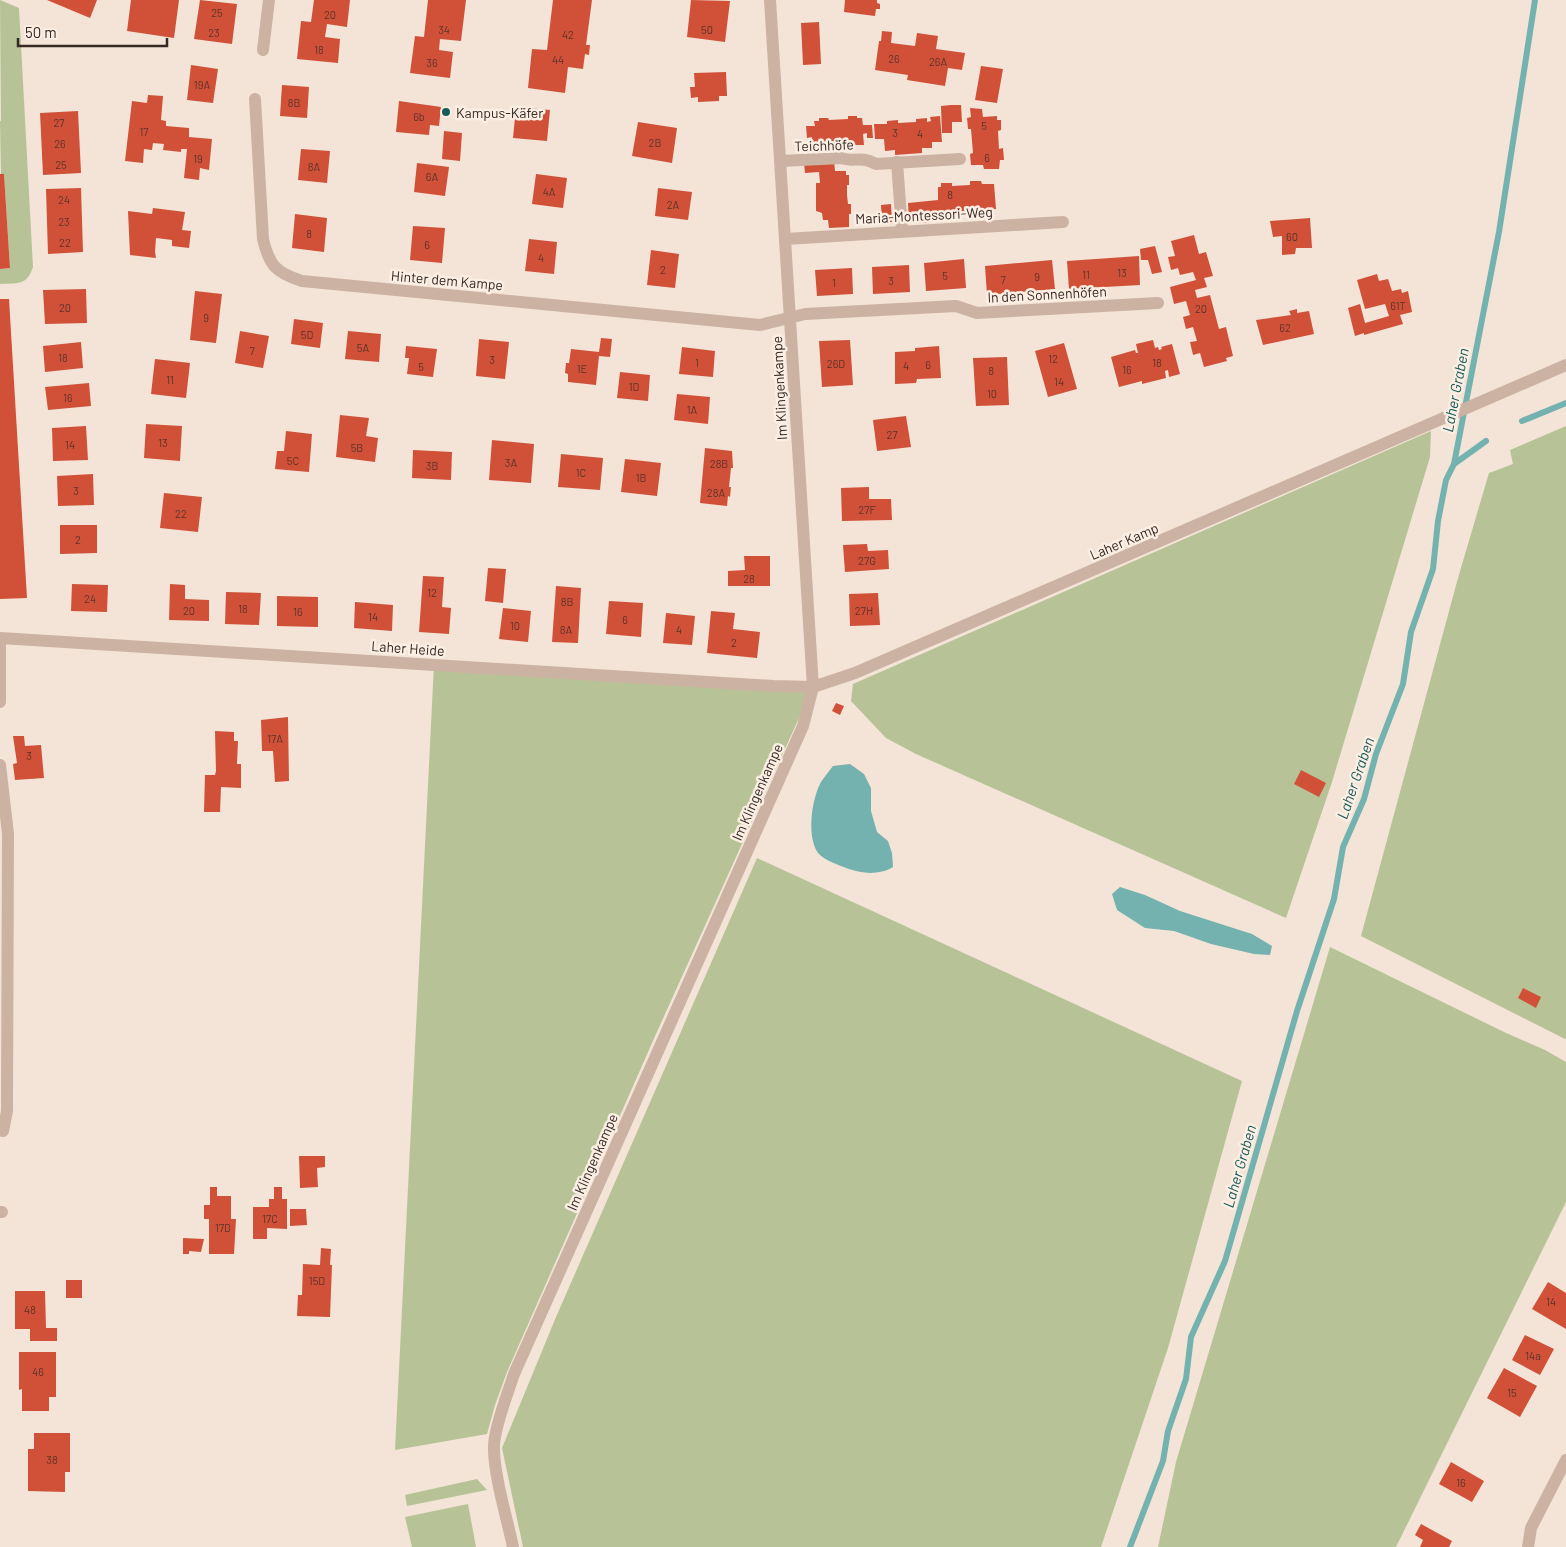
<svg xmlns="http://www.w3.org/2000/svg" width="1566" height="1547" viewBox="0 0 1566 1547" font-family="Barlow,sans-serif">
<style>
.green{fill:#b7c396}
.water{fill:#74b2b0}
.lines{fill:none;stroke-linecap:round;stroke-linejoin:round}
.stream{stroke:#74b2b0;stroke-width:6}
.building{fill:#d05138}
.street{stroke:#ccb2a2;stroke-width:12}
.poi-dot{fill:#175a5a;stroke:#fbeee3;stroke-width:2}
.labels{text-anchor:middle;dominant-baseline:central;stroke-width:5;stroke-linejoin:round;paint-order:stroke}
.number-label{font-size:11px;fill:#5c332a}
.poi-label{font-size:14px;fill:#362925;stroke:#fbeee3;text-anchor:start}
.street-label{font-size:14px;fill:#362925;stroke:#fbeee3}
.water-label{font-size:15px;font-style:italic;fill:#175a5a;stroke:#fbeee3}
</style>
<rect width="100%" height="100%" fill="#f3e4d7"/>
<path class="green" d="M0,0L19,8L33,267C27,286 17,283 0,284V269L10,268L4,174H1L0,121H1Z
M1566,426V1038L1565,1039L1361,936L1458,578L1489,473L1513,464L1510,450Z
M1431,431L1430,457L1332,782L1286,918L916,754L886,738L851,701L853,684Z
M434,664L813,687L656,1034L507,1372L495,1405L487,1434L395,1450Z
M757,858L1242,1081L1168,1348L1101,1547H523L502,1448L556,1317Z
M1330,947L1504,1032L1545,1050L1566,1062V1202L1396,1547H1158L1176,1462Z
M477,1479L487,1490L407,1506L405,1495Z
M468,1504L476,1547H412L405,1517Z"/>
<path class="water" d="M850,764L864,774L871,788V811L877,832L888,841L892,853L893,867C880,875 863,874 849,869C839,865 825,861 818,853C806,836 812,798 821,782C825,776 829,771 833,766Z
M1120,887L1145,895L1180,911L1252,934L1272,946L1270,955L1254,954L1211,944L1174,931L1145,928L1117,910L1112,894Z"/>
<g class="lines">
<path class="stream" d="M1522,421L1566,403
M1454,464L1486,441
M1130,1547L1163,1461L1168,1431L1186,1379L1191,1337L1225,1261L1297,1011L1334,899L1343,847L1364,799L1376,754L1403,684L1411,632L1433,569L1438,521L1446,480L1454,464L1499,232L1535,0"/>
</g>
<path class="building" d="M47,0H97L90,18Z
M131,0H179L174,38L127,31Z
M200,0L237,4L232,44L194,39Z
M314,0H350L347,27L327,24L325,37L340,39L338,63L297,59L301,21L311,22Z
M428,0H466L461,41L440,39L439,50L453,52L450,78L410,73L415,36L424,37Z
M553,0H592L586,45H590L589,55L585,54L583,69L568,67L565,93L528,88L532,49L547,50Z
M691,0L730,1L725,42L687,37Z
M845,0H877V3L880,4V9H876L875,16L844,12Z
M819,22L821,64L803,65L801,23Z
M882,31L892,32L891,43L915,46L917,33L938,36L936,49L965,53L962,70L948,68L945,86L907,80L908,75L875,70L879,41H881Z
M191,65L218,69L213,103L187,100Z
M981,66L1003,69L997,103L975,100Z
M726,72L727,96H719V101L698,102V97L691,98L690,87H695L694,73Z
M282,85L309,87L307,118L280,116Z
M148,95L163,96L161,120L166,121V126L189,128V137L212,139L209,170L200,168L199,180L184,178L187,149H181V152L163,150L164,144L153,143L152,150L144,149L143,163L125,161L132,101L147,103Z
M399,101L441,107L439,126L430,125L429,135L396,132Z
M951,105H961L962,122H952V133H942L941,106Z
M516,107L550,110L547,141L513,138Z
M970,108L982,109L983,117L997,116V120H1001V130L998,131L999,149L1003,148L1004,160H1000L999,169H984L983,165H971L970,154L973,153L971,129H968L967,118L971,117Z
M78,111L81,173L43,175L40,113Z
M848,116H857V118H862L863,125H872L873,138H867V133L863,134L864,145H849L847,148L844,145L840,146V150L827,151L826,147L812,148V137L807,138L806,126H815L814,121H819V118H828L829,120L848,119Z
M940,116L942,142H932V148H922V153L895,155V150L885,151L884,139H875L874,124H887V121L898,120V123L916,122V119L927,118V122L931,121L930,117Z
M638,122L677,128L672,163L632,156Z
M444,131L462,133L460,161L442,159Z
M301,149L330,151L327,183L298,180Z
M834,161L835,171H846V175H849V185H847V195L848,204H851V214H849V227L829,228L828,220H823L822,213L816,211V183H820L819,172L805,173L804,163Z
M417,163L449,167L445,196L414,192Z
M0,174H4L10,268L0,269Z
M536,174L567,178L563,208L532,204Z
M970,181H981L982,184H994L996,209L929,213V223H919V219L909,220L908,203L938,200V187H941V183H952V186L970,185Z
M81,188L83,252L48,254L46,189Z
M658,188L692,192L688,220L655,216Z
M891,204L892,222L882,223L881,205Z
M153,208L185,212L182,230L191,231L189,248L172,246V240L156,238L155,252L156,258L130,255L128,211L152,214Z
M295,214L327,218L324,252L292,248Z
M1310,218L1312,248H1296L1295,254L1282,255V236L1273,237L1270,221Z
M413,226L445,228L442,263L410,260Z
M1194,235L1199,254L1206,252L1213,276L1204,278L1207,287L1195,290L1197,298L1210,295L1219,329L1226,327L1233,356L1226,358L1227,361L1204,367L1200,353L1193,355L1190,342L1197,341L1193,327L1186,329L1183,317L1190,315L1186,301L1174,304L1170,287L1196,280L1193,272L1180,275L1178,268L1171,270L1168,257L1175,256L1171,241Z
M529,239L557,242L554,274L525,271Z
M1155,246L1162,272L1152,274L1148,260H1141L1140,249Z
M651,250L679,254L675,288L647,285Z
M1139,256L1140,285L1069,289L1067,261Z
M964,259L966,288L926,291L924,263Z
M1052,260L1055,289L987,295L985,266Z
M909,265L910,292L873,294L872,267Z
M852,268L853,294L817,296L815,270Z
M1377,274L1379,281L1388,279L1392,291L1401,289L1402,293L1408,291L1412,312L1400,315L1403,324L1364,335V333L1355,336L1348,308L1360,304L1365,323L1389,316L1385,304L1365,309L1357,280Z
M86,289L87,323L45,324L43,290Z
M195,291L222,294L216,343L190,340Z
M0,299H9L27,598L0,599Z
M1297,309V313L1309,311L1314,334L1263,345L1256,320L1291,315L1289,311Z
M294,319L323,323L320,348L291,344Z
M240,331L269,336L263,368L235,363Z
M348,331L381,334L379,362L345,359Z
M601,338L612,339L610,357L599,356L596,385L568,382V374L565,373L566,363H569L571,349L599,352Z
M479,339L509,342L505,379L476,376Z
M850,340L853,385L822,387L819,341Z
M1153,340L1155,348L1158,347L1159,350L1162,349L1161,347L1172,344L1180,374L1169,377L1168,370L1165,371L1166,378L1142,384V381L1119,387L1111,357L1135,350L1136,353H1138L1136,344Z
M81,342L83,368L45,372L43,346Z
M1064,343L1077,389L1048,397L1035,351Z
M406,346L437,349L433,377L407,374L409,358H405Z
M939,346L941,378L917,379L916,383L895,384V352L915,351V348Z
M682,347L715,351L713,377L679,374Z
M1007,357L1009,405L976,406L973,358Z
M155,359L190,363L186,398L151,394Z
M620,372L650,375L648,401L617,398Z
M89,383L91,406L48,410L45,387Z
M677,394L710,397L708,424L674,420Z
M340,415L369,418L366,436L378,438L375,462L336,457Z
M906,416L911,447L877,451L873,420Z
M146,424L182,426L180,461L144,458Z
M86,426L88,460L53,461L52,428Z
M286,431L312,434L309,472L275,469L277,451H284Z
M492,440L534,444L531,483L489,480Z
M705,448L732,451L733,468H731L729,487H731L730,497L728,496L727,506L700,503Z
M413,450L452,452L451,480L412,478Z
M561,454L603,458L600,490L558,487Z
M625,459L661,463L657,496L621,492Z
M93,474L94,505L58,506L57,476Z
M869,487V499H891L892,520L842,521L841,488Z
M164,493L202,497L198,532L160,528Z
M60,525H97V553L60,554Z
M867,544L868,551L888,550L889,569L845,572L843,545Z
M744,556H770V586H728V571L745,570Z
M488,568L506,569L503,603L485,601Z
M423,576L444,577L442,607L451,608L449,634L419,632Z
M72,584L108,585L107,612L71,611Z
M170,584L185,585V599L209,600V621L169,620Z
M556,586L581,588L578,643L552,642Z
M226,592L261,593L259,625L225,624Z
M878,593L880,625L850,626L849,594Z
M277,596L318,597V627L277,626Z
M609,601L643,603L641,637L606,634Z
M355,602L393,605L392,631L354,628Z
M503,608L531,611L528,642L499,639Z
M711,611L735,613L733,629L760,632L757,658L707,653Z
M666,613L695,616L692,645L663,643Z
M836,703L844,706L840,715L832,711Z
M288,717L289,781L275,782L273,751H262L261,720Z
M215,731L234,732V741H238L237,764H241V788L221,787L220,812H204L205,775H215L216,771Z
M13,736H24L25,746L41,745L44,778L15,780L13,764L17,763Z
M1301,770L1326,783L1319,797L1294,784Z
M1523,988L1541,997L1536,1008L1518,998Z
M299,1156H325V1167L317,1168L318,1187L300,1188Z
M210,1187H217V1196H231V1219H236L234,1254H209V1219H204V1205H210Z
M274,1187H282V1199H287V1229L267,1228V1239H253V1207H269V1199H274Z
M290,1209H306L307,1225L290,1226Z
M183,1238L204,1239L201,1252L189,1251V1254H183Z
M321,1248L331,1249L330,1265H332L330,1317L297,1316L298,1295H302L303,1264L320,1265Z
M66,1280H82V1298H66Z
M1548,1282L1566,1293V1329L1532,1309Z
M15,1291H45L46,1328H57V1341H30V1329H15Z
M1525,1335L1554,1349L1540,1375L1512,1360Z
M19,1352H56V1397H49V1411H22V1389L19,1390Z
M1504,1368L1537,1386L1520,1417L1487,1398Z
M34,1433H70V1472H65V1492L28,1491V1449H34Z
M1451,1462L1484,1481L1472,1502L1439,1484Z
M1421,1524L1452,1541L1449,1547H1420L1423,1540L1415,1535Z"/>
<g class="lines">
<path class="street" d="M263,50L269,0
M255,99L263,239C269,265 276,273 302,281L760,325L805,314L956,306L977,313L1158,303
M781,161L841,158C854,163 860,155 876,164L960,159
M897,162L902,231
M786,239L1063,222
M0,638L773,686L813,687L855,673L1566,365
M0,702V638
M0,765L8,834L7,1111L3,1131
M0,1212H2
M513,1547C507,1518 493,1473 494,1445C495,1425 508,1393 514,1374L803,726L813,687L770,0
M1528,1547L1531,1528L1566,1460"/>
</g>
<circle class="poi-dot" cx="446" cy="112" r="5"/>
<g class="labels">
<g class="number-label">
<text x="217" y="12">25</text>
<text x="330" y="14">20</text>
<text x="444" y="29">34</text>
<text x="707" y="29">50</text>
<text x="214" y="32">23</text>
<text x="568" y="34">42</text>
<text x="319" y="49">18</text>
<text x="894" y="58">26</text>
<text x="558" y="59">44</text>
<text x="938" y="61">26A</text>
<text x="432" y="62">36</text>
<text x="202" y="84">19A</text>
<text x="294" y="102">8B</text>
<text x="419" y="116">6b</text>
<text x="59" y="122">27</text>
<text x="984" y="125">5</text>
<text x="144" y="131">17</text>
<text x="895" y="132">3</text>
<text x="920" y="133">4</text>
<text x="655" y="142">2B</text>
<text x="60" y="143">26</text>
<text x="987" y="157">6</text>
<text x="198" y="158">19</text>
<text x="61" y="164">25</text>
<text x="314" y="166">8A</text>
<text x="432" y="176">6A</text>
<text x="549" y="191">4A</text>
<text x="950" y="194">8</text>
<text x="64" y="199">24</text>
<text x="673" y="204">2A</text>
<text x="64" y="221">23</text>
<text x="309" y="233">8</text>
<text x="1292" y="236">60</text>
<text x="65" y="242">22</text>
<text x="427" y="244">6</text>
<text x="541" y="257">4</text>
<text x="663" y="269">2</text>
<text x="1122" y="272">13</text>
<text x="1086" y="274">11</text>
<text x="945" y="275">5</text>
<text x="1037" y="276">9</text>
<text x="1003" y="279">7</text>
<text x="891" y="280">3</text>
<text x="834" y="282">1</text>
<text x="1398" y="305">61T</text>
<text x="65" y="307">20</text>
<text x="1201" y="308">20</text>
<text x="206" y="317">9</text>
<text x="1285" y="327">62</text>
<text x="307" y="334">5D</text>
<text x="363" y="347">5A</text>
<text x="252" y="350">7</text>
<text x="63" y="357">18</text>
<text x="1053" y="358">12</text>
<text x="492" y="359">3</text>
<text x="697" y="362">1</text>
<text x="1157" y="362">18</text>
<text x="836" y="363">26D</text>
<text x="928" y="364">6</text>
<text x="906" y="365">4</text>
<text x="421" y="366">5</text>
<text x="582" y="368">1E</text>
<text x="1127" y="369">16</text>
<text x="991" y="370">8</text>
<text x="170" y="379">11</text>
<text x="1059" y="381">14</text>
<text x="634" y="386">1D</text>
<text x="992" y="393">10</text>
<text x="68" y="397">16</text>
<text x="692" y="409">1A</text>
<text x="892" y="434">27</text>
<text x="163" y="442">13</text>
<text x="70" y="444">14</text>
<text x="357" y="447">5B</text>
<text x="293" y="460">5C</text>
<text x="511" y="462">3A</text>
<text x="719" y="463">28B</text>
<text x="432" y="465">3B</text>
<text x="581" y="472">1C</text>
<text x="641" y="477">1B</text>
<text x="76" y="490">3</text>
<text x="716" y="492">28A</text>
<text x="867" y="509">27F</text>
<text x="181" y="513">22</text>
<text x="78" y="539">2</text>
<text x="867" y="560">27G</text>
<text x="749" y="578">28</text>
<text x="432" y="592">12</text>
<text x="90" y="598">24</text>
<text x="567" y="601">8B</text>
<text x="243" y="608">18</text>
<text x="189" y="610">20</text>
<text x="864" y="610">27H</text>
<text x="298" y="611">16</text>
<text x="373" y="616">14</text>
<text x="625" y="619">6</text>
<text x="515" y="625">10</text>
<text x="566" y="629">8A</text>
<text x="679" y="629">4</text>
<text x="734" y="642">2</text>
<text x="275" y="738">17A</text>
<text x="29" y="755">3</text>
<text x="270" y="1218">17C</text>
<text x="223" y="1227">17D</text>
<text x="317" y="1280">15D</text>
<text x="1551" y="1301">14</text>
<text x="30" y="1309">48</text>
<text x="1533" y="1355">14a</text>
<text x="38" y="1371">46</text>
<text x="1512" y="1392">15</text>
<text x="52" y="1459">38</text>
<text x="1461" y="1482">16</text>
</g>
<g class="poi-label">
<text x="456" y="112">Kampus-Käfer</text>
</g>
<g class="street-label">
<text transform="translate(824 145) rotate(-2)">Teichhöfe</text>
<text transform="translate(924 215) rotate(-3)">Maria-Montessori-Weg</text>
<text transform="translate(447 280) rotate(5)">Hinter dem Kampe</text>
<text transform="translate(1047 294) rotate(-3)">In den Sonnenhöfen</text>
<text transform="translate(779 388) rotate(-93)">Im Klingenkampe</text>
<text transform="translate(1124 541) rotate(-23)">Laher Kamp</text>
<text transform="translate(408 648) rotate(4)">Laher Heide</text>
<text transform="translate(757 792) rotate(-66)">Im Klingenkampe</text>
<text transform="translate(592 1162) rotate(-66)">Im Klingenkampe</text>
</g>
<g class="water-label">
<text transform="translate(1455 390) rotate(-79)">Laher Graben</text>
<text transform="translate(1355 778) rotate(-71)">Laher Graben</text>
<text transform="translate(1239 1166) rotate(-74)">Laher Graben</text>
</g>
</g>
<path d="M18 38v8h149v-8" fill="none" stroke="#362925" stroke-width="2.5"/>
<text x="25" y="38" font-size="15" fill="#362925" stroke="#fbeee3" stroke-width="4" paint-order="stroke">50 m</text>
</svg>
